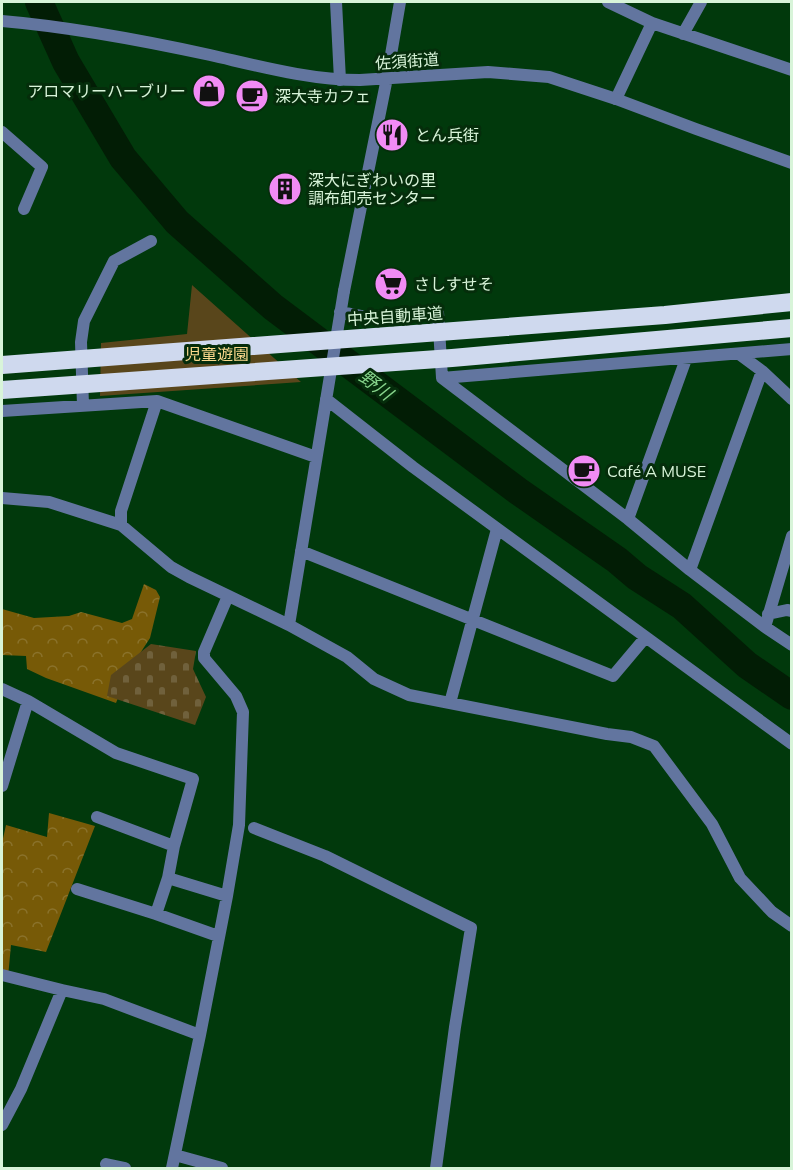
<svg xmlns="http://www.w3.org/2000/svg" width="793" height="1170" viewBox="0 0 793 1170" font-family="Mulish,'Noto Sans JP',sans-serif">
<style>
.forest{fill:url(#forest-crowns)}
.cemetery{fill:url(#cemetery-stones)}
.green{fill:#59461b}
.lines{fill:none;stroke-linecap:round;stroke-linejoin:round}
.river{stroke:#021d05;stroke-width:28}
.minor{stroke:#62759f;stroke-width:12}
.tertiary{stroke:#62759f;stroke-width:12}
.motorway-bridge{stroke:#cfd9ee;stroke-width:18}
.labels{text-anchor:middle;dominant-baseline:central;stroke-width:6;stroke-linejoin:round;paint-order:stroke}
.street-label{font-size:16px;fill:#d8f4d9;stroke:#052d0b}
.poi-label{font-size:16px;fill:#d8f4d9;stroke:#052d0b;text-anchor:start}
.park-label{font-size:16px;fill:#fad88d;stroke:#052d0b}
.water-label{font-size:18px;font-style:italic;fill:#87d48c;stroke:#052d0b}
</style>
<defs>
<pattern id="forest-crowns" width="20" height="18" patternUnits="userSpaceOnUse" patternTransform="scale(1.5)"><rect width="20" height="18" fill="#775a07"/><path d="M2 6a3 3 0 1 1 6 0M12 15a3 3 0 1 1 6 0" fill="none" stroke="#8a722b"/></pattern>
<pattern id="cemetery-stones" width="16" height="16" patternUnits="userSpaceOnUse" patternTransform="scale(1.5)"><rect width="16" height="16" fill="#59461b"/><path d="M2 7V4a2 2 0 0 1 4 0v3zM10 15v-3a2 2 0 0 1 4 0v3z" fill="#70613c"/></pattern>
</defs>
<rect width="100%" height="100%" fill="#01390c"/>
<path class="forest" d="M144,584L156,590L160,597L150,638L128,672L116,703L46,678L27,669L26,656L2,655V609L34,618L69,616L81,612L122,623L132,619Z
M49,813L95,826L46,952L11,945L8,977L2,975V843L6,825L47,837Z"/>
<path class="cemetery" d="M151,644L196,651L193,669L206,697L195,725L107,696L111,675Z"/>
<path class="green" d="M192,285L301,382L100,396L101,343L187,334Z"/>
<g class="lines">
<path class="river" d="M39,2L66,62L123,158L177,222L273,307L518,491L617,560L637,577L682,606L747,665L792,696"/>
<path class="minor" d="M336,2L340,80
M608,2L652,23L792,70
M683,34L701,2
M616,99L652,23
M2,132L42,167L24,209
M340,312L366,317L438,312L442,378L628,519L690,570L765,627
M739,354L762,371L792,399
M442,378L792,349
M326,399L413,467L792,744
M83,406L81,342L84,321L114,261L151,241
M2,411L157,401L316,457
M2,498L49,502L121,525L171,567L189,577L289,625L347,657L374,679L409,695L607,734L631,737L654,746L712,824L740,878L772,912L792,926
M628,519L686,359
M121,525V511L157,401
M792,536L765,627L792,645
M301,551L613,676L645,638
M690,570L762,371
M768,614L787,610L792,611
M289,625L344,291
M2,689L28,701
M450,703L497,529
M2,786L28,701L116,753L193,779L174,846L168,878L156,914
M97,817L174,846
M254,828L325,856L471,928L455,1027L436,1168
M168,878L227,896
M77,889L156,914L218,936
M2,975L62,990L21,1089L2,1125
M62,990L104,999L200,1035
M175,1155L222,1168
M106,1164L125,1168
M172,1168L200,1035L227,896L239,825L243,712L236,696L204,658V652L228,596"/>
<path class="tertiary" d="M2,21C72,27 141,40 210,55C259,66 310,80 360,80L488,72L549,77L616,99L696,129L792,163
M344,291L387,78L400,2"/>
<path class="motorway-bridge" d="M2,365L665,315L792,302
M2,390L452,358L792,328"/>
</g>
<defs>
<g id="shop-disc" transform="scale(1.725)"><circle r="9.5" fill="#f18bf5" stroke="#052d0b"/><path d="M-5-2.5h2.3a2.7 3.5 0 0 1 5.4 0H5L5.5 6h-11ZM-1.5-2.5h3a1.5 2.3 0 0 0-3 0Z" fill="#111"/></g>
<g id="cafe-disc" transform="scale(1.725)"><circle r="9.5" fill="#f18bf5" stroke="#052d0b"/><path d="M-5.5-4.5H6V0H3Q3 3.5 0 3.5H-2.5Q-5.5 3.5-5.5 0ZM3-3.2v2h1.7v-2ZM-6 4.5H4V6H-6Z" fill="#111"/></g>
<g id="restaurant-disc" transform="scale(1.725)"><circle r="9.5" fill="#f18bf5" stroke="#052d0b"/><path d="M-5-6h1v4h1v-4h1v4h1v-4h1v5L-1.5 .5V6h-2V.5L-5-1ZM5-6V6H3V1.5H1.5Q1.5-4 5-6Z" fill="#111"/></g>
<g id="building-disc" transform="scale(1.725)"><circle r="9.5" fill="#f18bf5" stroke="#052d0b"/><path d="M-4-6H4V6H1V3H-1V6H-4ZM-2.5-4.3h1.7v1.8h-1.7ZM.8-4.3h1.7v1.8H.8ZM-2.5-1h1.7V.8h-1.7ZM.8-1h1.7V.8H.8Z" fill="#111"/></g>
<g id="supermarket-disc" transform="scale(1.725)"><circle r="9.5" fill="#f18bf5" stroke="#052d0b"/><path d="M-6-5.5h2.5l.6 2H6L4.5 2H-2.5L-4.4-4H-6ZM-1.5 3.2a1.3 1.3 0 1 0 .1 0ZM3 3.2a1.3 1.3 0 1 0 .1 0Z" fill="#111"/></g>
</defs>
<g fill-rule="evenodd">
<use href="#shop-disc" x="209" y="91"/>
<use href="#cafe-disc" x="252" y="96"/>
<use href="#restaurant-disc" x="392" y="135"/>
<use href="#building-disc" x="285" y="189"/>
<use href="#supermarket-disc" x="391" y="284"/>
<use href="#cafe-disc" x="584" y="471"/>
</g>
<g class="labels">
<g class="street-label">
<text transform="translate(407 61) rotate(-4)">佐須街道</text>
<text transform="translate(395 316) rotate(-4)">中央自動車道</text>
</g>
<g class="poi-label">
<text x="186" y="91" text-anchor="end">アロマリーハーブリー</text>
<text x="275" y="96">深大寺カフェ</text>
<text x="415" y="135">とん兵街</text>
<text x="308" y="180">深大にぎわいの里<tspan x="308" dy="18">調布卸売センター</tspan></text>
<text x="414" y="284">さしすせそ</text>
<text x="607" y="471">Café A MUSE</text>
</g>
<g class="park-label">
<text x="217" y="354">児童遊園</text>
</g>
<g class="water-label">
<text transform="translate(376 385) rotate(37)">野川</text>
</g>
</g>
<rect width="793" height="1170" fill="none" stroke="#d8f4d9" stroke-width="6"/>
</svg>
